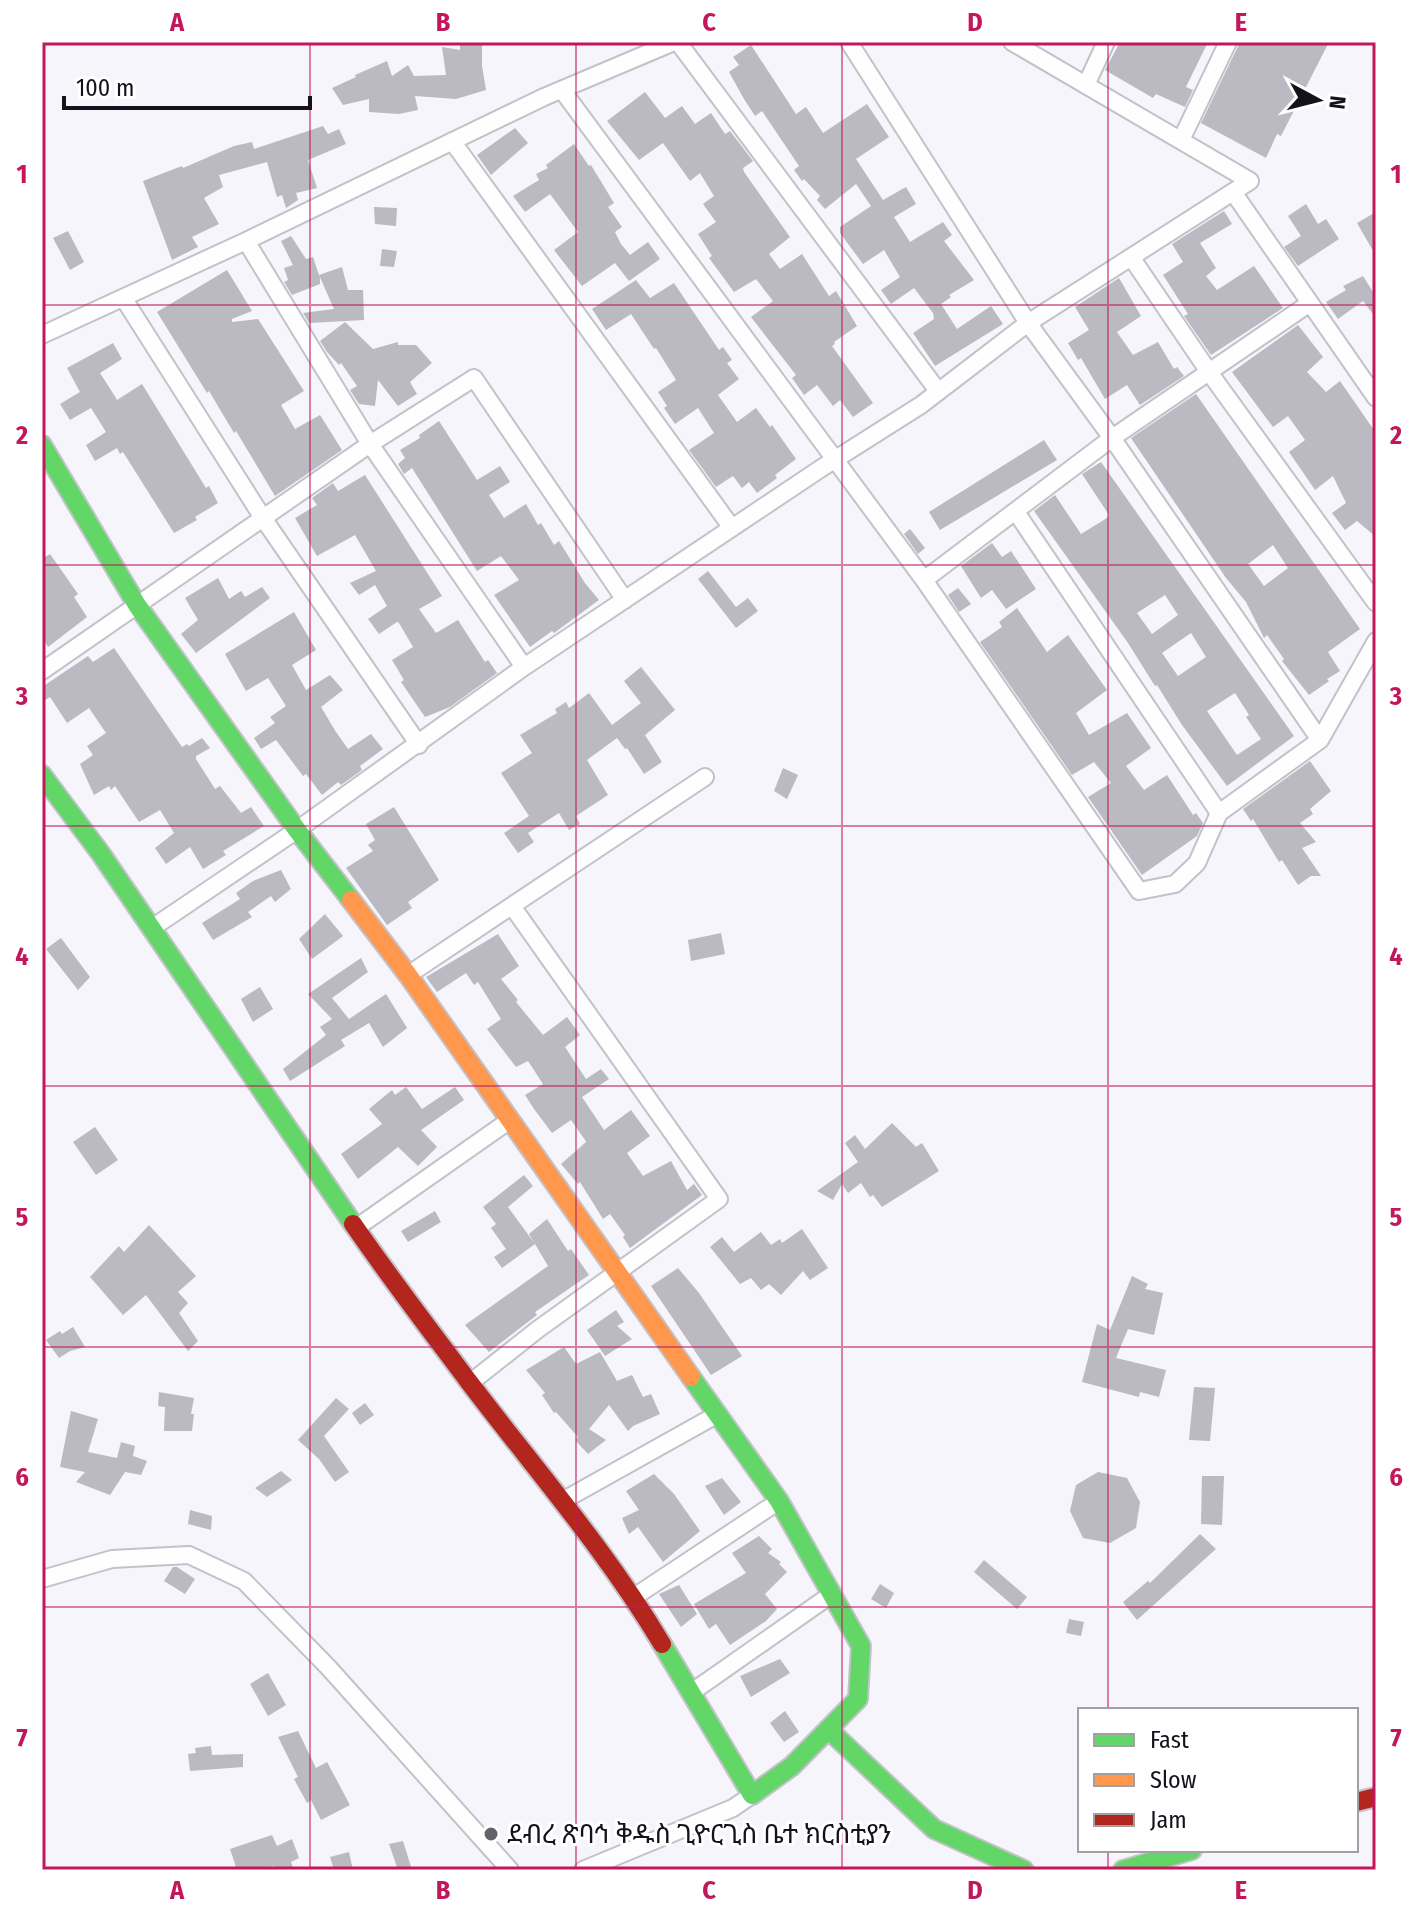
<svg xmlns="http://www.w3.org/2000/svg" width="1418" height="1912" viewBox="0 0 1418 1912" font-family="'Fira Sans Condensed','Noto Sans Ethiopic',sans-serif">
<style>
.building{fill:#bbb9c1;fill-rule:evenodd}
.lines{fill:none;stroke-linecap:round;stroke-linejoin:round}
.street-casing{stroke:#c3c1c9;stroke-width:20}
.fast-casing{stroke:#c3c1c9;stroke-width:22}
.slow-casing{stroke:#c3c1c9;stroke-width:22}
.jam-casing{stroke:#c3c1c9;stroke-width:22}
.street{stroke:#fefefe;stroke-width:16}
.fast{stroke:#63d668;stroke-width:18}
.slow{stroke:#ff974d;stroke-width:18}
.jam{stroke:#b3261e;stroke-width:18}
.grid{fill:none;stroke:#c2185b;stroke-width:2;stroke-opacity:0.55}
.poi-dot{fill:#64616a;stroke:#fff;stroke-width:3}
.labels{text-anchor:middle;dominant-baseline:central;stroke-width:6;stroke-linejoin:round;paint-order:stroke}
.poi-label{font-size:26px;fill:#15121c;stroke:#fff;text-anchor:start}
.neatline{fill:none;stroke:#c2185b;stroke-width:3}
.grid-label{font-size:26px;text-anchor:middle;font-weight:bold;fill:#c2185b}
</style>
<rect width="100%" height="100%" fill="#f6f5fb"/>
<path class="building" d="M460,42H482V66L486,90L456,99L415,96L418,110L399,114L369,112V99L343,105L332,88L356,77L355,75L387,61L392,76L408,65L414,76L446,75L442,47L460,50Z
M1120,42H1208L1186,87L1193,90L1185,107L1156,94L1153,98L1105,70Z
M1240,42H1329L1281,136L1277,134L1266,158L1201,123Z
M751,45L796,114L806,107L823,133L867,104L889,137L856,159L883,200L906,187L916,204L894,217L910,242L943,222L952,235L944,241L974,280L949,295L951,297L941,304L957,329L991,306L1003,324L935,366L913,333L934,319L933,313L914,288L891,304L881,290L900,277L884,250L863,264L840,233V227L871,206L856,184L825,209L817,200L820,196L804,179L802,181L794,170L799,166L762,111L755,116L744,99L729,72L739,65L733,57Z
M645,92L665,118L682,106L695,124L711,113L725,134L730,131L753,161L743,168L744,172L790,237L769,254L780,269L802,254L829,296L836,291L857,326L834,342L835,344L832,346L873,403L853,417L840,400L833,406L817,385L804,395L792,378L796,375L751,317L773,301L756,279L734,292L709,258L712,256L698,234L716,222L703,204L714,196L700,173L690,181L663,143L639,160L607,121Z
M323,126L328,134L339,129L346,144L308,160L317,188L296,193L298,200L286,208L282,195L277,197L267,162L219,175L223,187L204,198L219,224L192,237L198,247L172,260L143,181L182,166L183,168L234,146L252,142L254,149Z
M515,128L528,143L491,175L477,155Z
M574,144L589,166L591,165L614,203L608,207L622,227L615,232L621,244L630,255L648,242L660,259L629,281L615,263L582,286L554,250L578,232L550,194L525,212L513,196L539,180L536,174L548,168L546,165Z
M1306,204L1318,224L1326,219L1339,239L1298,266L1284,247L1301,236L1288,216Z
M374,207L397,208L396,226L375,224Z
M1224,211L1232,224L1200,243L1216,268L1206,276L1217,290L1254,266L1283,308L1211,355L1184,316L1188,314L1163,275L1183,262L1172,244Z
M1376,212V256L1357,223Z
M68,231L84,262L70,270L53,238Z
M291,236L306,259L313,257L320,278V284L292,295L284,282L288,280L284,268L293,265L281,241Z
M382,249L397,251L394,267L380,266Z
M342,267L348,290H363L364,320L309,323L303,313L334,309L319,275Z
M227,270L252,311L232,319V322L258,319L304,391L281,405L295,429L320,415L342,450L275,496L236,431L234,433L209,391L207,393L157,312Z
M1363,276L1376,297V318L1363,301L1338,319L1326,302L1346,290L1343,286Z
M1119,278L1141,316L1117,332L1133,355L1158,342L1174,369L1177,367L1184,376L1140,405L1127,385L1105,399L1081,358L1078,360L1068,343L1089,330L1075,307Z
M636,280L650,298L674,283L719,350L723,347L732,360L727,363L739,379L718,395L737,422L756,408L770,427L772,425L796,459L775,475L777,478L757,493L749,482L742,488L733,476L716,487L689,450L714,433L698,408L675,424L664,408L667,406L658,392L676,380L656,348L654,349L631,314L606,330L592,309Z
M345,322L373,349L398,342V345H416L432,363L410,382L417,394L398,406L378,380L375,406L359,404L350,390L357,386L341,363L339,365L327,352L320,341Z
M1298,325L1323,357L1307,372L1326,392L1340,381L1376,433V537L1357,521L1345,530L1332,513L1346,503L1333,476L1315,490L1289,452L1305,440L1288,416L1273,427L1232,372Z
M113,343L122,359L100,373L116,398L117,400L142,384L206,488L209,486L218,503L195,517L197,520L174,533L123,452L120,454L117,448L95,461L86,445L106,432L91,408L70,420L60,404L80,392L67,368Z
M1196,394L1360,629L1328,652L1340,671L1327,679L1329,681L1309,695L1282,661L1284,659L1267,635L1264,638L1246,602L1226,578L1131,438ZM1273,545L1288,568L1264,586L1248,564Z
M439,421L477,480L500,466L510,482L489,495L504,518L526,504L538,525L541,523L554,545L559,541L585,583L599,600L554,633L552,631L530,647L494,595L519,580L501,556L477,571L412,468L404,474L398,464L405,458L400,450L420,438L419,435Z
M1044,440L1057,460L940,530L929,512Z
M1101,462L1294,736L1227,786L1182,725L1157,685L1155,686L1128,643L1034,511L1055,495L1081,534L1107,518L1109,515L1082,474ZM1165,595L1178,615L1152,634L1137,613ZM1191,633L1206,657L1178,676L1162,653ZM1235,693L1249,715L1246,717L1261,739L1237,755L1207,711Z
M365,475L442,596L419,609L436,633L458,620L485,662L488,660L497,673L450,707L425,717L401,682L404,680L392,660L413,647L399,623L397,622L379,634L368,619L387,606L375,585L359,595L350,583L376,571L355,535L317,556L295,518L317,505L312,498L333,483L338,491Z
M910,529L925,548L918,554L904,534Z
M992,543L1002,557L1011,551L1036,589L1006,609L992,590L981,598L961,566Z
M50,554L78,594L74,597L87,617L48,647L42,637V559Z
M708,571L736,607L748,598L758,611L736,628L698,579Z
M218,578L229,599L241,591L245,597L262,587L270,598L196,653L181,634L198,620L185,598Z
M958,588L971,604L959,612L948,595Z
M1017,608L1047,652L1068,635L1107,690L1076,713L1089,735L1127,713L1151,748L1126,766L1144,790L1167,775L1193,815L1196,813L1203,823L1197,836L1142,875L1088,797L1111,783L1094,762L1072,775L980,642L1002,627L999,622Z
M294,612L316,650L292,665L306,690L330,675L343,690L321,707L336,732L348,749L371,734L383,749L360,766L362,770L341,785L338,782L322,795L306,774L303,776L276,740L261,749L254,738L275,723L270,717L286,706L268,678L246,691L225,654Z
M114,648L182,747L187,744L189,746L202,738L210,748L196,756V759L215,789L220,786L241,813L251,807L264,826L223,851L226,855L203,869L190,847L166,864L155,848L174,833L160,810L139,822L115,786L111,790L109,786L94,795L80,764L93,755L87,746L106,733L89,708L67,723L50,697L42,702V687L88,656L93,662Z
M641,667L675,710L645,735L662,762L644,774L627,748L625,749L617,738L587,760L608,795L576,816L580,824L569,830L559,813L528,833L534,842L518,853L504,833L529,816L501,773L532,753L520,735L557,713L555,709L566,702L569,708L589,693L612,725L641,703L624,681Z
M1310,761L1331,791L1310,809L1313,814L1300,823L1316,842L1302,848L1321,876H1311L1298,885L1282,860L1279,862L1253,819L1251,821L1243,809Z
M783,768L798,775L787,799L774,791Z
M394,807L439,880L408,902L412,908L387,925L346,868L373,851L368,845L375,840L366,824Z
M281,870L291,889L275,902L271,896L248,912L252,917L213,940L202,923L240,899L236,893L253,881Z
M325,914L343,936L312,959L299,939Z
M721,933L725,954L691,961L688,940Z
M498,934L519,966L501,979L518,1000L516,1002L543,1035L567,1017L580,1035L565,1047L586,1079L601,1069L609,1079L582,1097L604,1130L631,1110L650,1136L627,1153L643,1176L671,1161L687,1190L694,1184L702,1195L630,1248L623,1237L625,1235L610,1214L603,1219L580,1182L578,1184L561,1164L586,1142L585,1140L571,1120L552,1133L534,1109L525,1095L543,1084L528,1061L516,1067L487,1029L501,1019L478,982L474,985L466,973L437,992L426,977Z
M61,938L90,977L78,990L46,949Z
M361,958L368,972L332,998L349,1019L386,994L407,1028L383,1047L369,1023L341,1040L345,1046L290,1081L283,1069L326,1035L320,1027L332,1019L308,994Z
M260,987L273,1009L253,1022L241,999Z
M406,1087L422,1109L455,1087L464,1100L421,1130L437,1147L418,1166L398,1147L358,1179L341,1154L382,1124L369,1109L392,1090L395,1095Z
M892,1123L916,1147L922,1143L939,1171L882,1207L873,1195L870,1197L861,1183L848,1193L842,1184L833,1200L817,1191L858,1162L845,1143L855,1135L865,1149Z
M95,1127L118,1160L96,1175L73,1142Z
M524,1175L533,1186L508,1207L535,1244L502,1268L494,1257L506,1249L491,1228L496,1224L483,1207Z
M435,1211L441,1222L408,1242L401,1231Z
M547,1219L568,1251L571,1249L589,1275L535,1312L537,1315L489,1352L465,1325L548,1266L529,1234Z
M149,1225L196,1276L178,1292L188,1303L179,1313L198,1341L188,1351L146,1295L123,1315L90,1277L119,1246L124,1252Z
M802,1229L828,1268L810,1280L803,1271L781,1295L769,1284L761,1290L751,1278L740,1284L710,1247L722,1237L734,1252L761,1232L771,1245L780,1239L782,1243Z
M678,1268L699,1293L742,1356L711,1375L651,1286Z
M1132,1276L1148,1284L1145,1289L1163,1293L1160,1308L1154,1335L1128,1329L1116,1358L1166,1370L1159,1397L1140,1392L1139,1397L1082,1382L1097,1324L1110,1330Z
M616,1310L624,1322L617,1326L632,1339L605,1356L587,1330Z
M73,1327L85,1347L70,1351L59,1358L46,1340L60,1331L62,1334Z
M564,1347L576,1364L600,1352L617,1381L632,1375L643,1397L651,1394L660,1414L633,1426L628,1431L609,1405L589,1429L606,1440L588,1454L575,1440L578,1437L556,1412L554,1413L542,1395L545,1393L526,1370Z
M1194,1387L1215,1388L1210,1441L1189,1440Z
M159,1392L194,1398L191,1414H194L192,1431H164L165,1407L158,1406Z
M336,1398L349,1409L324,1436L349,1472L335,1482L319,1459L298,1440Z
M365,1403L374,1415L360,1425L352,1413Z
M71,1411L98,1419L88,1452L117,1458L121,1442L135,1446L133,1456L147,1461L141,1475L125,1472L110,1495L76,1482L85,1472L60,1467Z
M281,1471L292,1480L267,1497L255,1488Z
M1098,1472L1127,1478L1140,1502L1136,1528L1110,1543L1083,1538L1070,1511L1076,1485Z
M654,1474L674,1494L700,1531L663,1562L638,1527L629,1534L622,1518L639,1510L626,1491Z
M1202,1476H1224L1222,1525L1201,1524Z
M722,1478L741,1502L724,1515L705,1486Z
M190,1510L212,1516L211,1530L188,1524Z
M1200,1534L1216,1549L1137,1620L1123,1602L1148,1581L1150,1583Z
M759,1536L772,1549L768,1553L781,1562L779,1564L787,1572L765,1594L777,1609L766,1621L730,1645L716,1624L709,1629L694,1604L746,1573L732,1553Z
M984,1560L1027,1597L1017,1609L974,1572Z
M173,1567H177L195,1579L185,1594L164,1581Z
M880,1584L894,1593L886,1608L871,1599Z
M679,1585L697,1614L681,1627L659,1594Z
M1069,1619L1084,1622L1081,1636L1066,1633Z
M780,1659L790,1673L751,1697L740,1676Z
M268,1673L286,1705L268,1716L250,1684Z
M785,1711L799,1732L784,1742L770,1723Z
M298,1731L316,1768L327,1762L350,1805L321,1820L311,1800L307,1803L294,1779L298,1777L278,1737Z
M211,1746L212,1755L243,1754V1767L190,1771L188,1754L196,1753L195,1748Z
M272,1835L277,1846L292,1839L299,1858L291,1862L294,1870H275L274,1866L261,1870H237L230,1849Z
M403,1841L412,1870H398L389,1844Z
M349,1852L353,1870H334L330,1857Z"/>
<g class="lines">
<g class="street-casing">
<path id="street" d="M678,42L938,391
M1012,42L1250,181L1028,323L1112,438L1320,740
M1086,85L1106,42
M562,90L924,580L1139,891L1175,884L1197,863L1219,813L1320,740L1376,641
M1181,140L1228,42
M452,141L732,528
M1233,192L1376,398
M246,241L370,444L524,667
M1131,257L1209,372L1376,603
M124,299L263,518L419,745
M42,335L246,241L544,97L674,42
M1016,512L1219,813
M924,580L1112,438L1310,303
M42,671L370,444L474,378L625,600
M152,928L297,830L524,667L820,469L921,405L1028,323L849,42
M408,975L705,777
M356,1228L510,1120
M470,1383L537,1330L719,1199L512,906
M564,1500L718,1414
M42,1579L112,1559L189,1555L244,1581L328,1667L510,1870
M634,1597L779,1501
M692,1692L832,1594
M583,1870L733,1808L752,1795"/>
</g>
<g class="fast-casing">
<path id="fast" d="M42,445L137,605L297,830L351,900
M42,775L101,854L353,1224
M662,1644L752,1795L792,1766L858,1699L861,1646L779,1501L691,1377
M828,1729L934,1829L1024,1870
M1123,1870L1192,1850"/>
</g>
<g class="slow-casing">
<path id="slow" d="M351,900L408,975L691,1377"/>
</g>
<g class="jam-casing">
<path id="jam" d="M353,1224C390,1278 430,1330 469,1382C535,1469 606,1550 662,1644
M1356,1802L1376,1797"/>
</g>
<use href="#street" class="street"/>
<use href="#fast" class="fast"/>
<use href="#slow" class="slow"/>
<use href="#jam" class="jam"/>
</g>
<path class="grid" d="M310,42V1870M576,42V1870M842,42V1870M1108,42V1710M42,305H1376M42,565H1376M42,826H1376M42,1086H1376M42,1347H1376M42,1607H1376M1108,1850V1870"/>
<circle class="poi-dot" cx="491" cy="1834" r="8"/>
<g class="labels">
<g class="poi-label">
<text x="507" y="1834">ደብረ ጽባኅ ቅዱስ ጊዮርጊስ ቤተ ክርስቲያን</text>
</g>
</g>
<rect width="1418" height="1912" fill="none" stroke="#ffffff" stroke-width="88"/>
<rect x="1078" y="1708" width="280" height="144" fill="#ffffff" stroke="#a1a0a4" stroke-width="2"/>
<rect x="1094" y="1734" width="40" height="12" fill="#63d668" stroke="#a1a0a4" stroke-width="2"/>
<text x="1150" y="1748" font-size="24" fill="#15121c">Fast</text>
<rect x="1094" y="1774" width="40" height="12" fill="#ff974d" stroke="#a1a0a4" stroke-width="2"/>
<text x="1150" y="1788" font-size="24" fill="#15121c">Slow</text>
<rect x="1094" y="1814" width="40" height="12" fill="#b3261e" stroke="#a1a0a4" stroke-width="2"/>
<text x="1150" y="1828" font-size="24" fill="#15121c">Jam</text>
<g transform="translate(1318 100) rotate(97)" stroke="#ffffff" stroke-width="6" paint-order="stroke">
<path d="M0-6L14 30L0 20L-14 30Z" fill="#15121c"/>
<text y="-12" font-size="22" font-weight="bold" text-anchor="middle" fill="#15121c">N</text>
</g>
<path d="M64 96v12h246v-12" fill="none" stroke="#15121c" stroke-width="4"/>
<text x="76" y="96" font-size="24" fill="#15121c" stroke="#ffffff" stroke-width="6" paint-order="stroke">100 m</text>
<rect x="44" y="44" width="1330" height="1824" class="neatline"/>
<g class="grid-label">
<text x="177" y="31">A</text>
<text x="443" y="31">B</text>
<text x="709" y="31">C</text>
<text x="975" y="31">D</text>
<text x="1241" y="31">E</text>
<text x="22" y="183">1</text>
<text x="1396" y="183">1</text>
<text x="22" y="444">2</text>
<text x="1396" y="444">2</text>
<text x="22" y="705">3</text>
<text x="1396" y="705">3</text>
<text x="22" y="965">4</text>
<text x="1396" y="965">4</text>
<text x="22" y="1226">5</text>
<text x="1396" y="1226">5</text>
<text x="22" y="1486">6</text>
<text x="1396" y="1486">6</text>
<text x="22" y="1747">7</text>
<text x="1396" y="1747">7</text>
<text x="177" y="1899">A</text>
<text x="443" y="1899">B</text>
<text x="709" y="1899">C</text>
<text x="975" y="1899">D</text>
<text x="1241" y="1899">E</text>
</g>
</svg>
